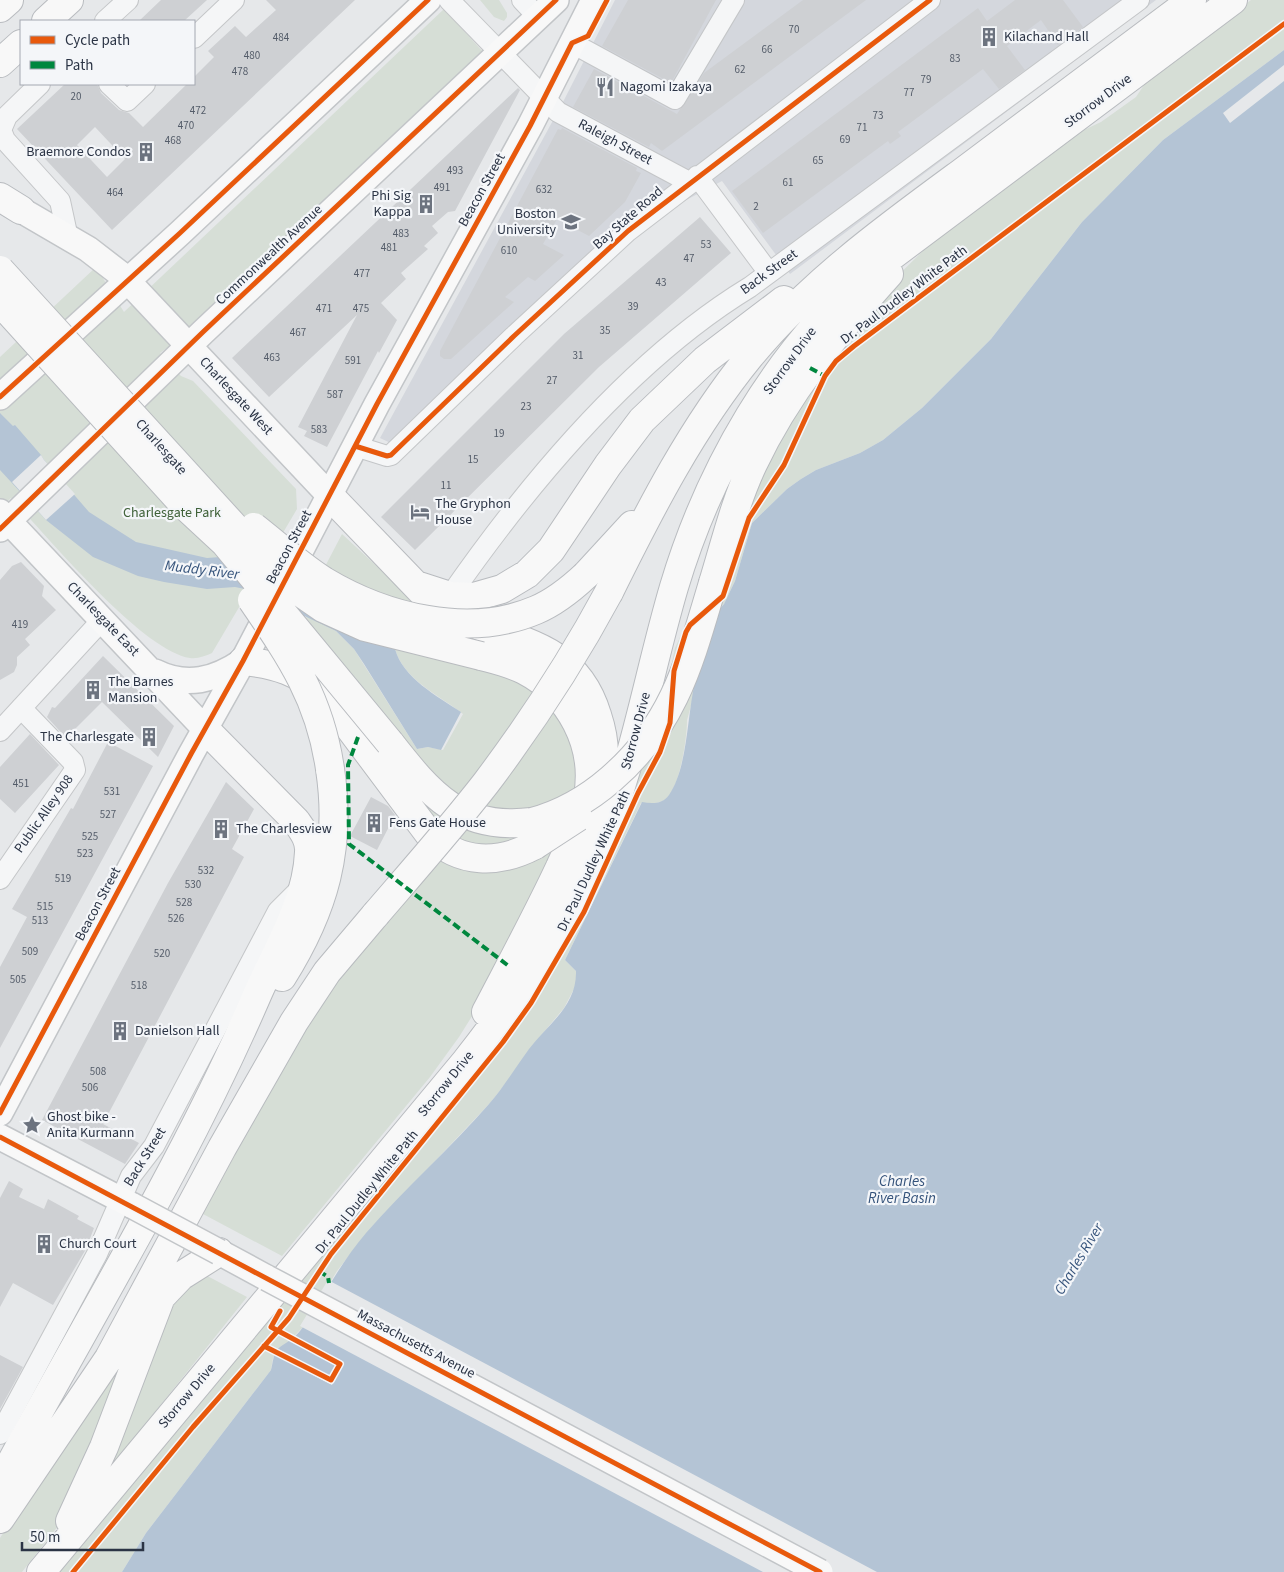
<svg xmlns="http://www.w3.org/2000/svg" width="1284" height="1572" viewBox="0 0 1284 1572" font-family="'Source Sans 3',sans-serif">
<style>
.built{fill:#d4d7dd}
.green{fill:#d6ded6}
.water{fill:#b4c4d5}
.pier{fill:#e6e8ea}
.building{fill:#ced0d3;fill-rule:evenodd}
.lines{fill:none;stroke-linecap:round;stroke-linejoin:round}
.minor-casing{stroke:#c4c6c8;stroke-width:22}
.major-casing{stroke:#c2c5c8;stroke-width:28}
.highway-casing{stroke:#b8bbbf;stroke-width:30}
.minor{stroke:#f5f6f7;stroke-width:20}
.major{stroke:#f8f8f8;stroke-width:25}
.highway{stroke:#f8f8f8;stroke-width:28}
.major-bridge-casing{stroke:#c2c5c8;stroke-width:28;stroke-linecap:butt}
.highway-bridge-casing{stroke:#b8bbbf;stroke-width:30;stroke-linecap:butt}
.major-bridge{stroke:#f8f8f8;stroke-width:25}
.highway-bridge{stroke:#f8f8f8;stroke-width:28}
.quiet{stroke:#00873e;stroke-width:4;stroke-dasharray:8 4;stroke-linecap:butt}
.cycleway-casing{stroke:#f4f6f9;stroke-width:8}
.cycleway{stroke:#e8590c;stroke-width:5}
.labels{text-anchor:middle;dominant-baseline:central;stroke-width:4.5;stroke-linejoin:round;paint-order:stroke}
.number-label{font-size:11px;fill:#545c69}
.poi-label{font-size:14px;fill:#2b3445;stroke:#f4f6f9;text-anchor:start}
.street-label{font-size:14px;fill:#2b3445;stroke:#f4f6f9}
.park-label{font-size:14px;fill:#3f6138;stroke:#f4f6f9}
.water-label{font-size:15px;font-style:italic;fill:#34527a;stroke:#f4f6f9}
</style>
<rect width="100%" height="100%" fill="#e6e8ea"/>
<path class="built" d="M615,0H1156L790,274L722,181L628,231L399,447L380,438L563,102Z"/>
<path class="green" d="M480,0H499L507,13V17L504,21L494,17Z
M1251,0H1284V50L1163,140L1082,222L991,339L922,408L883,440L860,453L816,470L801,479L787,489L752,523L735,581L724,604L717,612L687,720C687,739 680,784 668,797C660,805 651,803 641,803L565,960L576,971V985L564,1008L528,1051L518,1068L490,1103L366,1234L337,1271L303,1327L273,1358L271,1370L146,1533L122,1572H59L430,1120L665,695L675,648L685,626L694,617L775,442L876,297L931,243L1071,136L1101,122L1136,97L1150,76Z
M444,9L484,53L197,326L160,353L181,376L193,381L296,489L297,509L212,653C205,656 198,659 190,658C142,651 47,536 11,498L0,509V357L96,267L124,312Z
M342,534L409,596L551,662L546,669L503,673L550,700L577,751V808L479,1005L459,1037L430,1077L282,1256L203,1214L295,1042L434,827L305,620L307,616L336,631L354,649L417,749L428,747L443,750L463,714C439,695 404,680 395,649L318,580Z
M179,1261L247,1297L127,1447L55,1530L22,1572H0V1538Z"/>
<path class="water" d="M1284,50V1572H122L146,1533L271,1370C273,1363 273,1352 280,1347C289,1341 296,1337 303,1327C324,1296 341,1262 366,1233C405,1188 450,1149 489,1104C504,1087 515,1068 529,1049C548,1024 577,1006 576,971L565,960L642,802C652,804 663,804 669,795C688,767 687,715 695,682C700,658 710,635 717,612L724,604L735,581L752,523L787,489L801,479L816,470L860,453L883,440L922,408L991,339L1082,222L1163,140Z
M0,413L13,426L15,425L41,455L44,460L89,512L136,542L207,558L247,555L395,649C403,678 437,696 461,712L441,750L428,747L417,749L364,664L354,649L336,631L250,590L235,587L207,589L164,582L138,576L93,557L46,520L0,470Z"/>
<path class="pier" d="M1284,65V81L1230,123L1223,113Z
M41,455L44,460L75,494L46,520L12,482Z
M328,1280L877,1572H763L300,1326Z
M293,1335L344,1362L332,1385L273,1354L276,1348L330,1376L335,1365L288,1340Z"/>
<path class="building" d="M161,0H207L184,21H139Z
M266,0H355L112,230L17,129L65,84H97L101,93L119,110L129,113L143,127L187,84H194V77L214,57L208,51L235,26L246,37L276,10ZM95,127L125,159L107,177L77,145Z
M628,0H716L671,83L602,46Z
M803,0H866L662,151L651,143L649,147L573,107L594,69L677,114L704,73Z
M1015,0H1063L1083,27L1058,45L1041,20L1007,46L1025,70L999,89L983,69L898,132L901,136L890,144L888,141L763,233L732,191L978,8L987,21Z
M518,88L520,90L455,211L448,212L432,226L438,233L424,246L428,249L401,273L406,279L381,303L397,320L379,353L378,351L327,447L304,436L307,431L298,427L357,315L269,397L232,358Z
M562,128L637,168L636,171L641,173L625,202L589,236L557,219L543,244L564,255L535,281L528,277L505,297L514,302L451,359H444L440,356V351L558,129L561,130Z
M700,217L731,253L599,367L415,550L381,517L564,334Z
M21,562L44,586L42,596L56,610L25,639L30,645L17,657V665L14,672L0,680V580L12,566Z
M103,656L174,726L158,757L102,702L66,738L47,717L52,707L55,708Z
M30,734L59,765L15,813L0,799V767Z
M108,742L153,766L0,1048V967L27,917L12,909L71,808L73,809Z
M226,782L254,809L232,849L244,857L103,1124L139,1143L125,1164L42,1120L168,883Z
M371,797L388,806L395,815L377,850L350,836Z
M9,1181L23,1189L19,1197L44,1209L48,1199L79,1216L77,1219L94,1228L86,1249L53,1305L13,1283L0,1307V1198Z
M0,1355L23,1367L0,1409Z"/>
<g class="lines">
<g class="minor-casing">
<path id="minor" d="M449,0L558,112L689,182
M522,0L538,17
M105,21L128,0
M194,38L234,0
M572,43L675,99L734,0
M40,84L7,116L1,130L5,140L60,201L68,238
M109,84L127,101L145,84
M697,176L769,273
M355,446L387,456L391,455L514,336L628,231L930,0
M450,596C528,484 632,359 750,287L1139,0
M0,731L103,619
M0,879L75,770L73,762L21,708
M0,1434L97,1254L131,1176L154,1146L278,911L301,888"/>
</g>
<g class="major-casing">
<path id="major" d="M21,210L88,249L123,276L329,495
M0,397L180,233L428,0
M0,512L205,729
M0,529L203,332L556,0
M155,672C187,688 215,680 243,661
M0,1113L191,754L243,661L377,404L530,126L594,0
M0,1137L133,1206
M219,1252L267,1278"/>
</g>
<g class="highway-casing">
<path id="highway" d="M0,8L9,0
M46,21L69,0
M0,63L21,44
M0,197L21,210
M329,495L429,599
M586,575L632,525
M713,583C725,544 735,502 753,464C787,392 836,333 889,274
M416,585L450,596L474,597L502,589L527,574L551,550L608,465L642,420L705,360L784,300
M609,592C650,509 692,427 750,356C810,283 886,228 961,173C1038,115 1115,58 1192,0
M467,622C525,642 577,649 597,715C603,733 606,754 602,772
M481,656C496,660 510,663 524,670C570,694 597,745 588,796C583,821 570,844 560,867C537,916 511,964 486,1012
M243,661C276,664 300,672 325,695L429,834C460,865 499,864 535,845
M390,743C430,794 460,831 532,822
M282,977C324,910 342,849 330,769
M0,1483C87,1320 185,1163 258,993C278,948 307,902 309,852C310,840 303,831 296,821L205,729
M0,1519L109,1358L222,1148L294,1022L327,972L376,914
M70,1521L104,1447L161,1297L181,1276L219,1252
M41,1572L466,1061C517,996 564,928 597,851C634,766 648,675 674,587C709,470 776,352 869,273L1233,0"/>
</g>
<use href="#minor" class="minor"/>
<use href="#major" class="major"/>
<use href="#highway" class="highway"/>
<g class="major-bridge-casing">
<path id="major-bridge" d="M133,1206L219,1252
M267,1278L820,1572"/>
</g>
<g class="highway-bridge-casing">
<path id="highway-bridge" d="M0,270L240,533L294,588L323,608L365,627L481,656
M0,302L184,505L225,543L390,743
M254,527C277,545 299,565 324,581C384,617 468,639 536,610C555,602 571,589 586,575
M252,600C291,657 320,699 330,769
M532,822C562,814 588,799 611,779C675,724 690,660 713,583
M535,845L578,817
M376,914C413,871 451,828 486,783C532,722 573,659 609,592"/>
</g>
<use href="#major-bridge" class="major-bridge"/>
<use href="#highway-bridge" class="highway-bridge"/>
<path class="quiet" d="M810,368L825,376
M358,737L348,765L349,844L510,967
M319,1271L328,1277L329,1283"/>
<g class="cycleway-casing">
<path id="cycleway" d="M0,397L180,233L428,0
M355,446L387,456L391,455L514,336L628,231L930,0
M0,529L203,332L556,0
M0,1113L191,754L243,661L377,404L530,126L572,43L588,36L607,0
M0,1137L820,1572
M264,1346L331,1380L340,1364L271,1327L280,1311
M73,1572L193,1427L289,1318L331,1254L503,1042L531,1003L584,912L638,793L660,752L670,723L674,671L686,632L690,625L723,596L749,518L784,465L825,376L836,361L854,346L1284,24"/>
</g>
<use href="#cycleway" class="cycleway"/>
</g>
<defs>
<g id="building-bare" transform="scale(1.5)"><path d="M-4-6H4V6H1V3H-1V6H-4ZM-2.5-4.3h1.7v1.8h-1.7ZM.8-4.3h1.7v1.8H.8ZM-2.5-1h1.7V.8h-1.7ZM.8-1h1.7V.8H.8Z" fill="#6c737f" stroke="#f4f6f9" stroke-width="2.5" paint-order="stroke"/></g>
<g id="restaurant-bare" transform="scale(1.5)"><path d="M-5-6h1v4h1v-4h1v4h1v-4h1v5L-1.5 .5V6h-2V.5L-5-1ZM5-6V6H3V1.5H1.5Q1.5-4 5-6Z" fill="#6c737f" stroke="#f4f6f9" stroke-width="2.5" paint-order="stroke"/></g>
<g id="university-bare" transform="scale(1.5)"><path d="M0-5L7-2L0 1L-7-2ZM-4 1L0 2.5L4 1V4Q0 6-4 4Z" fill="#6c737f" stroke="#f4f6f9" stroke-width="2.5" paint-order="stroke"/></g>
<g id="hotel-bare" transform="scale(1.5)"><path d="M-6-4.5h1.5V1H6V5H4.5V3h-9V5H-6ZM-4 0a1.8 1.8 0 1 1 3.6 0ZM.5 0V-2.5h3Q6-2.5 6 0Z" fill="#6c737f" stroke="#f4f6f9" stroke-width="2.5" paint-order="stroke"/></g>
<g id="sight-bare" transform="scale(1.5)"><path d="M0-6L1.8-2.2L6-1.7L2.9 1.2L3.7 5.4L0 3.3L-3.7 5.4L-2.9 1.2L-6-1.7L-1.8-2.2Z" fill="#6c737f" stroke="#f4f6f9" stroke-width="2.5" paint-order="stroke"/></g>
</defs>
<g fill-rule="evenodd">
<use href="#building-bare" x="989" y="37"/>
<use href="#restaurant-bare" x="605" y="87"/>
<use href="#building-bare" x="146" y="152"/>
<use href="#building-bare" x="426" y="204"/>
<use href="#university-bare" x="571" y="222"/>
<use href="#hotel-bare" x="420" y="512"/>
<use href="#building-bare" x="93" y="690"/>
<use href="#building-bare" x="149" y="737"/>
<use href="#building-bare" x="374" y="823"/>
<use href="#building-bare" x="221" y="829"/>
<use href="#building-bare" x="120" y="1031"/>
<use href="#sight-bare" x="32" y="1125"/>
<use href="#building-bare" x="44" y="1244"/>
</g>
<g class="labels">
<g class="number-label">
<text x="794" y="29">70</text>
<text x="281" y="37">484</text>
<text x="767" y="49">66</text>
<text x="252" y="55">480</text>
<text x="955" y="58">83</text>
<text x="740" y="69">62</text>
<text x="240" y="71">478</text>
<text x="926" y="79">79</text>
<text x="909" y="92">77</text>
<text x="76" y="96">20</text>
<text x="198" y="110">472</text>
<text x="878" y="115">73</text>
<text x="186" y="125">470</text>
<text x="862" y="127">71</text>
<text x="845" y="139">69</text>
<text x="173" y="140">468</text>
<text x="818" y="160">65</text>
<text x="455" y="170">493</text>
<text x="788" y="182">61</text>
<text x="442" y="187">491</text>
<text x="544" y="189">632</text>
<text x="115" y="192">464</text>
<text x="756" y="206">2</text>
<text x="401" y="233">483</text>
<text x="706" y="244">53</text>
<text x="389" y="247">481</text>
<text x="509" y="250">610</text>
<text x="689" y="258">47</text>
<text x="362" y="273">477</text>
<text x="661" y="282">43</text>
<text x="633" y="306">39</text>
<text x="324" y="308">471</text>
<text x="361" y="308">475</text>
<text x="605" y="330">35</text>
<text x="298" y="332">467</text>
<text x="578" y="355">31</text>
<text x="272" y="357">463</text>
<text x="353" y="360">591</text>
<text x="552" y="380">27</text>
<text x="335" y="394">587</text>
<text x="526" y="406">23</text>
<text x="319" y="429">583</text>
<text x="499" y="433">19</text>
<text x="473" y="459">15</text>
<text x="446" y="485">11</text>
<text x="20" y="624">419</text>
<text x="21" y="783">451</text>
<text x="112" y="791">531</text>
<text x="108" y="814">527</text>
<text x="90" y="836">525</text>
<text x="85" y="853">523</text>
<text x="206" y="870">532</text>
<text x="63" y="878">519</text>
<text x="193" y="884">530</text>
<text x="184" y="902">528</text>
<text x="45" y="906">515</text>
<text x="176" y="918">526</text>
<text x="40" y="920">513</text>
<text x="30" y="951">509</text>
<text x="162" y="953">520</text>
<text x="18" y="979">505</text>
<text x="139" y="985">518</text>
<text x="98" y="1071">508</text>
<text x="90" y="1087">506</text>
</g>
<g class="poi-label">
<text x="1004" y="37">Kilachand Hall</text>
<text x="620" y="87">Nagomi Izakaya</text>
<text x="131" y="152" text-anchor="end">Braemore Condos</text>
<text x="411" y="196" text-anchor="end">Phi Sig<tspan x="411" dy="16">Kappa</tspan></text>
<text x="556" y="214" text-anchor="end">Boston<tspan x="556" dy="16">University</tspan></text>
<text x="435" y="504">The Gryphon<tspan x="435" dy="16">House</tspan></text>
<text x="108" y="682">The Barnes<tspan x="108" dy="16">Mansion</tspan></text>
<text x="134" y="737" text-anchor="end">The Charlesgate</text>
<text x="389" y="823">Fens Gate House</text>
<text x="236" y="829">The Charlesview</text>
<text x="135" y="1031">Danielson Hall</text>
<text x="47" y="1117">Ghost bike -<tspan x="47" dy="16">Anita Kurmann</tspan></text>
<text x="59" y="1244">Church Court</text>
</g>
<g class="street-label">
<text transform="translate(1098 101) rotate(-37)">Storrow Drive</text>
<text transform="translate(615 142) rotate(28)">Raleigh Street</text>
<text transform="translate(482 190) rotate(-61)">Beacon Street</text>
<text transform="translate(628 218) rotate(-41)">Bay State Road</text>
<text transform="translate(269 255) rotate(-43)">Commonwealth Avenue</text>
<text transform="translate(769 272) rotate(-36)">Back Street</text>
<text transform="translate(904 295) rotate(-37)">Dr. Paul Dudley White Path</text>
<text transform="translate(790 361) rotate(-54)">Storrow Drive</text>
<text transform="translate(236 396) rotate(47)">Charlesgate West</text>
<text transform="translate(161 447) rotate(48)">Charlesgate</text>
<text transform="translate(289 547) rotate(-62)">Beacon Street</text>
<text transform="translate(103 619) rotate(46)">Charlesgate East</text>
<text transform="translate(636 731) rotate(-75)">Storrow Drive</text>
<text transform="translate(44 814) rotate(-55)">Public Alley 908</text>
<text transform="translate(594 861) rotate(-65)">Dr. Paul Dudley White Path</text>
<text transform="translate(98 904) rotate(-62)">Beacon Street</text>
<text transform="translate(446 1084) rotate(-51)">Storrow Drive</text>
<text transform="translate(145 1157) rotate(-58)">Back Street</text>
<text transform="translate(367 1192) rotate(-51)">Dr. Paul Dudley White Path</text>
<text transform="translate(416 1344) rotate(28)">Massachusetts Avenue</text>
<text transform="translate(187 1396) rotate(-50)">Storrow Drive</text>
</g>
<g class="park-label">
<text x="172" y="513">Charlesgate Park</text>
</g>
<g class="water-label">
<text transform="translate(202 570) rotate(7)">Muddy River</text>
<text x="902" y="1181">Charles<tspan x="902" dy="17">River Basin</tspan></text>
<text transform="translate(1079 1259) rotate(-59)">Charles River</text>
</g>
</g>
<rect x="20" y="20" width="175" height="65" fill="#f4f6f9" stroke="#a4a8b1"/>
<rect x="30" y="36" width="25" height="8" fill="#e8590c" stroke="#a4a8b1"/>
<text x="65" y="45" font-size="15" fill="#2b3445">Cycle path</text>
<rect x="30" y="61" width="25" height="8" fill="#00873e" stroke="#a4a8b1"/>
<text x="65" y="70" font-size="15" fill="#2b3445">Path</text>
<path d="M22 1542v8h121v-8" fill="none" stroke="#2b3445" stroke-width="2.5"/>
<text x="30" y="1542" font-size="15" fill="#2b3445" stroke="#f4f6f9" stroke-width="4" paint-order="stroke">50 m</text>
</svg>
